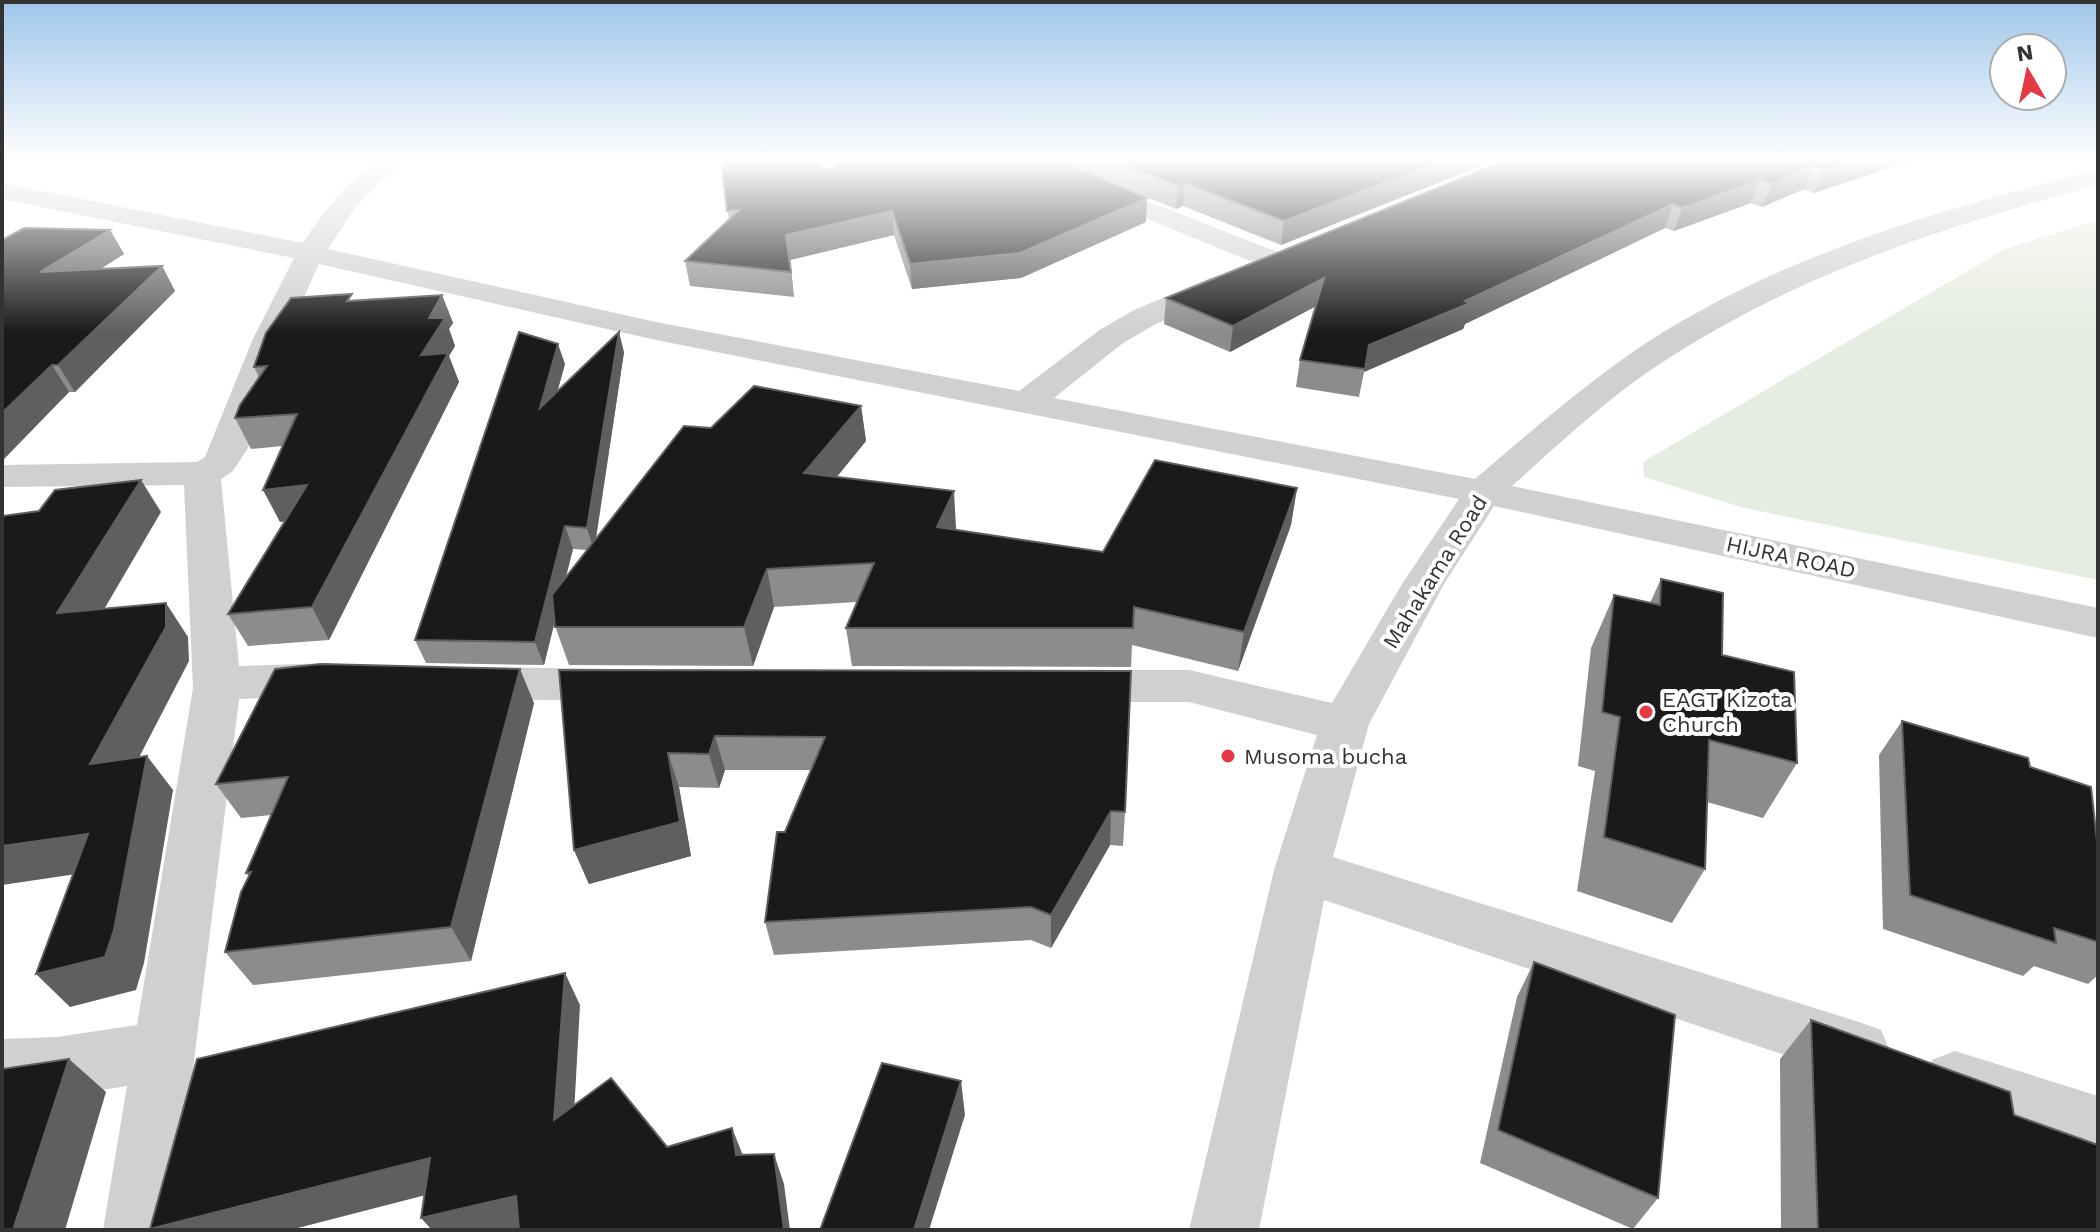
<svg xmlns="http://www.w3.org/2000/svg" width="2100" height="1232" viewBox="0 0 2100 1232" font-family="'Work Sans',sans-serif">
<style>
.green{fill:#e6ecdf}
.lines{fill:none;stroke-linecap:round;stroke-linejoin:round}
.minor{fill:#d0d0d0;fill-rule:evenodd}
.wall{fill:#8c8c8c;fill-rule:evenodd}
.shaded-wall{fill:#5f5f5f}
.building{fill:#1a1a1a;stroke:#5f5f5f;stroke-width:2}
.poi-dot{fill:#e63946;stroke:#fff;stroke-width:3}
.labels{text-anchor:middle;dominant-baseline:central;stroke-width:8;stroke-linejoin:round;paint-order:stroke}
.street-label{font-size:22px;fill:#333;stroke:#fff}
.poi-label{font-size:22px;fill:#333;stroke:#fff;text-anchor:start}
</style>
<rect width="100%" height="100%" fill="#fff"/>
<path class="green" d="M2098,220V580L1744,508L1644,477L1643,462L2005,249Z"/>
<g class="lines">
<path class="minor" d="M379,160H407L378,183L354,209L328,249L656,322L1019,391L1101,329L1134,310L1210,278L1220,275L1230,278L1235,284L1230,290L1156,324L1123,343L1054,398L1475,479C1530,432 1586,383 1646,343C1782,255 1943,208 2098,170V185C1946,226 1806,271 1672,356C1615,391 1561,442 1512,486L2098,608V638L1494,506L1444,584L1369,724L1333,857L1859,1022L1881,1030L1890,1051L1881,1072L1859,1080L1324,900L1259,1230H1189L1274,870L1317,735L1189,702H1072L1055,698L1048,686L1055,674L1072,670H1189L1332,703L1402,584L1459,499L656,340L319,264L284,341L248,448L233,471L221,479L239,666L331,663L348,667L354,679L348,691L331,695L239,699L173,1230H103L127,1086L57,1097L2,1099V1039L57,1037L137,1025L193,688L184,485L2,487V465L197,462L205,457L252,341L294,258L2,199V183L303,243C323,211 347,182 379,160Z
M1024,160H1056L1112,187L1285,255L1289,261L1285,267L1275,270L1265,267L1094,197L1027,165Z
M468,667L619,669L636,673L642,685L636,697L619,701L468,699L451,695L445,683L451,671Z
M1955,1051L2098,1096V1162L1932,1104L1923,1082L1932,1060Z"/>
</g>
<path class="wall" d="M721,160L829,171L1098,177L1063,160H1496L1281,245L1183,206L1176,209L1134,192L1146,222L1021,278L912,289L894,235L790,260L794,297L690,286L685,261L729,220Z
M1506,160H1913L1814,193L1804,189L1762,207L1751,203L1674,231L1665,228L1465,324L1463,329L1364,372L1359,397L1296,387L1300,360L1316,306L1230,352L1164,324L1166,298Z
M110,230L124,254L100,269L162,266L175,291L75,392H69L2,461Z
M442,295L453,323L449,329L455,346L449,356L459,382L329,640L248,646L228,614L285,521L280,522L283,446L251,449L235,418L259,377L254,367L354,300Z
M624,352L596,539L711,428L861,406L866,441L837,477L956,528L955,530L1103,552L1297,488L1291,525L1238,671L1132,645L1131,667L852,666L846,628L857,602L774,607L753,666L569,665L554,623L544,665L426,663L415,640L565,364L557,392ZM573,549L587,550L565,578Z
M1661,579L1722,655L1797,763L1763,818L1707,802L1705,869L1672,923L1577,891L1595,771L1578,766L1591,648L1614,595L1650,603Z
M559,670L1125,812L1123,846L1110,845L1051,948L1031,940L774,955L765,922L785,832L811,770H725L719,788L679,787L691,856L589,884L574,850Z
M534,703L471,961L253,985L225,952L249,877L246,873L271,815L241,818L216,784Z
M1902,721L2030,767L2098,850V975L2088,984L2034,966L2023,976L1883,929L1879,755Z
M1534,962L1658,1198L1633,1229L1480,1163L1517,997Z
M1811,1020L2014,1115L2098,1230H1781L1780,1059Z"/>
<path class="shaded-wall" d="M1444,160H1496L1281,245L1284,221Z
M1855,160H1913L1814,193L1824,170Z
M1814,166L1804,189L1762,207L1772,184Z
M1760,180L1751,203L1674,231L1682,208Z
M1185,183L1183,206L1176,209L1178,186Z
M1147,198L1146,222L1021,278L912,289L910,264Z
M1673,204L1665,228L1465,324L1463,329L1364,372L1369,345Z
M892,211L894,235L790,260L794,297L786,235Z
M110,230L124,254L55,298L40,272Z
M162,266L175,291L75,392L58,365Z
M1324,278L1320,304L1230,352L1233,326Z
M442,295L453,323L449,329L455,346L449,356L459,382L329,640L312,607L421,355L429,318Z
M619,332L624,352L594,550L587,528Z
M558,344L565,364L547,429L540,408Z
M52,365L69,392L2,461V413Z
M861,406L866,441L810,509L804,473Z
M141,480L161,512L82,647L57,613Z
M307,485L323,516L280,522L263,490Z
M1297,488L1291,525L1238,671L1244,632Z
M954,491L956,528L940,565L937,527Z
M565,526L573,549L544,665L535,642Z
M767,569L774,607L753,666L744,627Z
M166,603L188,637L189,661L118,798L90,764Z
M520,669L534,703L471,961L451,927Z
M715,736L725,770L719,788L709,754Z
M668,753L679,787L691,856L589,884L574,850Z
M147,756L173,790L144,963L136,990L70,1007L36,974Z
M1111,811L1110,845L1051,948V915Z
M88,834L117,868L2,885V846Z
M565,973L580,1005L572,1150L554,1120Z
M69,1059L106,1092L65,1230H13Z
M961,1081L965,1115L929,1230H914Z
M732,1128L744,1158L736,1155Z
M774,1154L784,1184L790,1230H784Z
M430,1158L453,1188L290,1230L150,1229Z
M516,1196L537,1225L515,1230H432L421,1218Z"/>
<path class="building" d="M721,160H816L829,171L839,160H1059L1147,198L1020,253L910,264L892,211L786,235L791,272L685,261L739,210L727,211Z
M1111,160H1444L1284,221L1185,183L1178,186Z
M1506,160H1855L1824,170L1814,166L1772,184L1760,180L1682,208L1673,204L1465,301L1470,303L1369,345L1365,369L1300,360L1324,278L1233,326L1166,298Z
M24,228L110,230L40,272L162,266L58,365H52L2,413V240Z
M352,294L347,301L442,295L429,318H445L421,355L448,353L312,607L228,614L307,485L263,490L297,414L235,418L240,405L267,366L254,367L266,333L291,298Z
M519,332L558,344L540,408L619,332L587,528L565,526L535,642L415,640Z
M754,386L861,406L804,473L954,491L937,527L1103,552L1155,460L1297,488L1244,632L1134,607L1133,628H846L874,563L767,569L744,627H555L552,595L684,426L711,428Z
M141,480L57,613L166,603V627L90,764L147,756L114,930L105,957L36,974L88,834L2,846V516L39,511L55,490Z
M1661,579L1723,593L1722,655L1794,672L1797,763L1709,740L1705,869L1604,837L1620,717L1602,712L1614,595L1660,605Z
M321,664L520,669L451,927L225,952L241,892L251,872L246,873L288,777L216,784L275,669Z
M559,670L1131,671L1125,812L1111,811L1051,915L1031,907L765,922L777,832H785L825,737L715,736L709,754L668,753L680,822L574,850Z
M1902,721L2028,758L2030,767L2091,787L2098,850V942L2054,928L2056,943L1910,895Z
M1534,962L1675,1015L1658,1198L1498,1130Z
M565,973L554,1120L611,1078L667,1147L732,1128L736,1155L774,1154L784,1230H519L516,1196L421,1218L430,1158L150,1229L197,1059Z
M1811,1020L2010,1092L2014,1115L2098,1145V1230H1818Z
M69,1059L13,1230H2V1069Z
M882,1063L961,1081L914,1230H820Z"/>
<linearGradient id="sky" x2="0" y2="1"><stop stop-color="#9ec6ea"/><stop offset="0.48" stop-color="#fff"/><stop offset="1" stop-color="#fff" stop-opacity="0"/></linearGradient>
<rect width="2100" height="333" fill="url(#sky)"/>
<g class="poi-dot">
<circle cx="1646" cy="712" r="8"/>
<circle cx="1228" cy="756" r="8"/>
</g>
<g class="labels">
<g class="street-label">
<text transform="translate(1791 557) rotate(12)">HIJRA ROAD</text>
<text transform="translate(1435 572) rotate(-58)">Mahakama Road</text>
</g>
<g class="poi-label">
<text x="1662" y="699">EAGT Kizota<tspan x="1662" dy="25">Church</tspan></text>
<text x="1244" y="756">Musoma bucha</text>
</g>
</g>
<rect width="2100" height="1232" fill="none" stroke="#333333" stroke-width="8"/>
<g transform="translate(2028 72) rotate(351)"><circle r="38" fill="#ffffff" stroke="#adadad" stroke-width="2"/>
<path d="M0-6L14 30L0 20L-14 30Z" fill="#e63946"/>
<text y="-12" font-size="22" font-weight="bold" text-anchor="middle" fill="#333333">N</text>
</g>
</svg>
